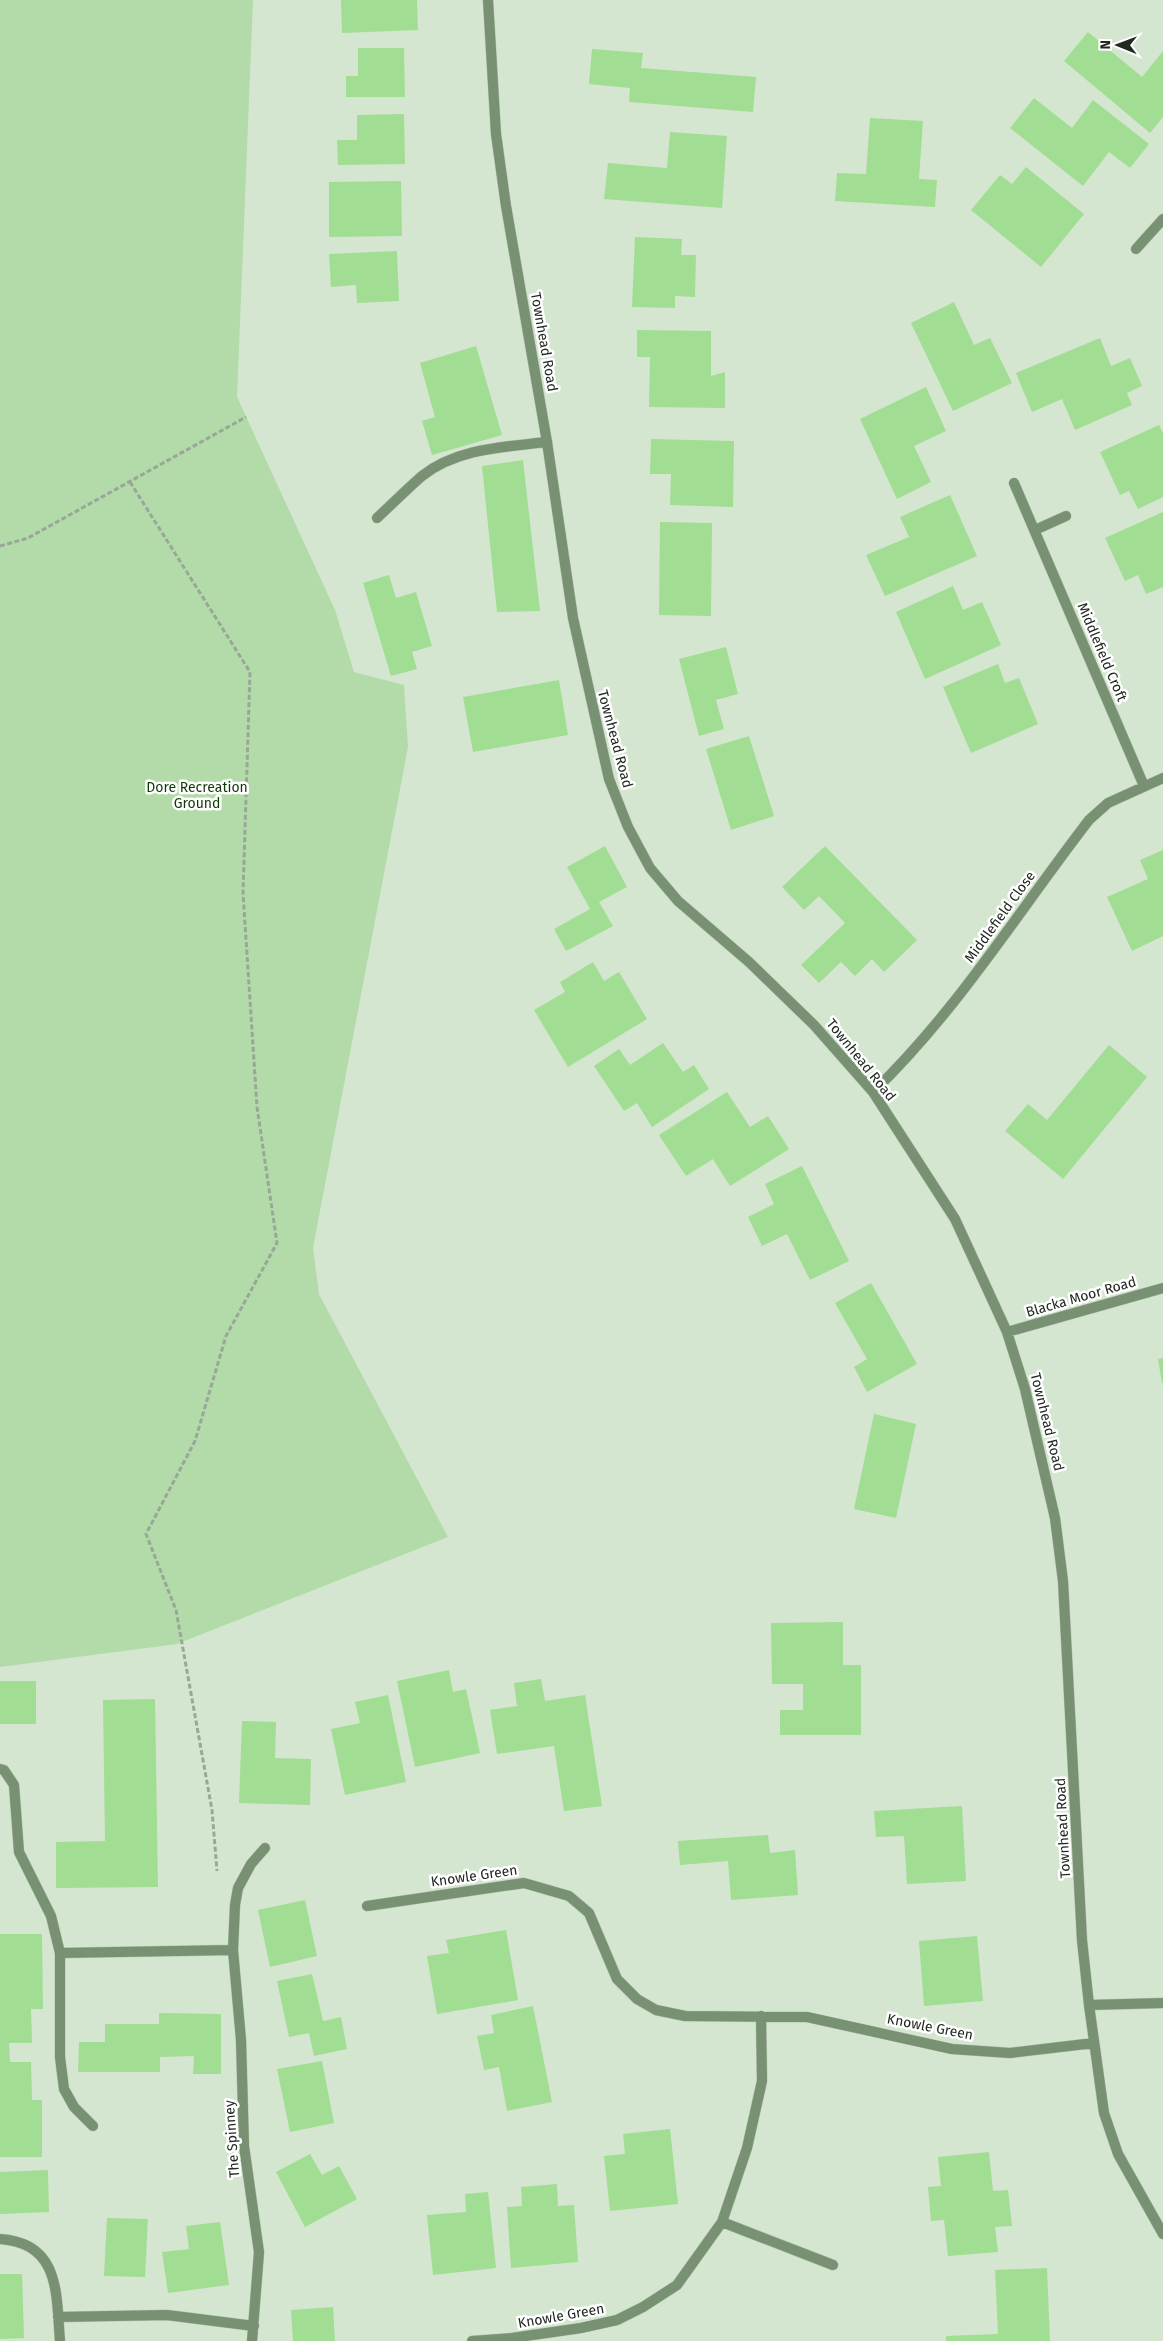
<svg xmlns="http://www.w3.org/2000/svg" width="1163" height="2341" viewBox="0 0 1163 2341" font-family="'Fira Sans',sans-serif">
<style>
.green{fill:#b2dba9}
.building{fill:#a1dd93}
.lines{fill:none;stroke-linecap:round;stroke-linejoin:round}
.lane-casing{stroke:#b4c4b0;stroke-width:11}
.street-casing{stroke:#b4c4b0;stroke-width:11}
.path{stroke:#99a796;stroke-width:3;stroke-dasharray:5 2.5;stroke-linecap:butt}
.lane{stroke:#789172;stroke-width:10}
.street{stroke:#789172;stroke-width:10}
.labels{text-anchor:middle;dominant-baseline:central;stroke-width:5;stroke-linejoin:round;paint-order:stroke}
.street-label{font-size:14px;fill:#222921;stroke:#fff}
.park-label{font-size:14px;fill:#103806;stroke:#fff}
</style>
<rect width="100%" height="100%" fill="#d4e6d0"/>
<path class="green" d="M0,0H253L237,397L335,610L354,672L404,685L408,747L313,1248L319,1294L448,1537L177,1644L0,1667Z"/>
<path class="building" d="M341,0H417L418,30L342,33Z
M1088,32L1142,77L1163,51V117L1150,133L1064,61Z
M358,48H404L405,97H346V76H358Z
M592,49L643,53L641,68L756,77L753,112L629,102L630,88L589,84Z
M1034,98L1072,128L1093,100L1149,144L1130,168L1109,152L1083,186L1010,128Z
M404,114L405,164L338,165L337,140H357V115Z
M870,118L923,121L919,179L937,180L935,207L835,201L837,173L866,174Z
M670,132L727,136L722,208L604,199L608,163L667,168Z
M1026,167L1084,214L1041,267L971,210L1000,175L1012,184Z
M401,181L402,236L329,237V182Z
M635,237L682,239L681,255H696L695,297L675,296V308L632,307Z
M397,251L399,301L357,303L356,285L331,287L329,254Z
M954,302L974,345L990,338L1012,383L953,411L911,323Z
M637,330L711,331V376L725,372V408L649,407L650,357H637Z
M1100,338L1111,366L1130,358L1142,386L1127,393L1132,405L1075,430L1062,399L1032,412L1016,373Z
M476,346L502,435L432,455L422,421L435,417L420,363Z
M926,387L946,431L914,446L931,482L897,499L860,419Z
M1159,425L1163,433V497L1138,509L1129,491L1120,495L1100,452Z
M651,439L734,441L733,507L670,505L671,474H650Z
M523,460L540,611L497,612L482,466Z
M950,495L977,556L885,596L866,555L909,537L900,517Z
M1163,512V587L1146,594L1138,575L1125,581L1105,538Z
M660,522L712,523L711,616L659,615Z
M389,575L396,598L416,592L432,646L412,652L417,669L391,676L363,583Z
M953,586L963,610L982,602L1001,645L925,679L896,612Z
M726,647L738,694L716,700L724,729L699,736L679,659Z
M998,664L1005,683L1019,678L1038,724L971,753L943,687Z
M559,680L568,735L473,752L463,697Z
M749,736L774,816L731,830L706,749Z
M605,846L627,887L599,902L613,926L566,951L554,929L590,909L567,867Z
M825,846L917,940L884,972L872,959L855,976L841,962L819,983L801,965L845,923L819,896L804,910L782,887Z
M1163,850V936L1132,951L1107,897L1148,879L1140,860Z
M593,962L604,981L619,972L647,1019L568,1067L534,1010L565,992L560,982Z
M663,1043L683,1072L694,1065L709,1089L652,1127L637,1103L624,1111L594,1066L619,1049L630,1065Z
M1109,1045L1147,1077L1063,1179L1005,1131L1028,1104L1047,1120Z
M727,1092L750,1127L768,1116L789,1149L730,1186L713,1159L686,1176L659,1135Z
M802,1166L849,1261L810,1280L787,1234L762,1246L748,1217L774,1204L765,1184Z
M871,1283L917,1364L867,1392L854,1367L867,1359L835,1303Z
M1163,1358V1383H1162L1158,1359Z
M874,1414L916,1424L896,1518L854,1509Z
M843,1622V1665H861V1735H780V1710H803V1684H772L771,1623Z
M449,1670L453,1692L466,1689L480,1753L415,1767L397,1681Z
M541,1679L545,1701L585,1695L602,1806L564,1811L554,1746L497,1754L490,1710L517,1706L514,1683Z
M0,1681H36V1724H0Z
M388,1695L406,1782L345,1795L331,1729L360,1723L355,1702Z
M155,1699L158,1887L56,1888V1842L105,1841L103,1700Z
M242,1721L276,1722L275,1758L311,1759L310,1805L239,1803Z
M962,1806L966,1881L907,1884L904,1836L876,1837L874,1811Z
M768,1835L770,1853L795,1850L798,1895L731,1900L728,1861L680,1865L678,1841Z
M305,1900L317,1956L270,1967L258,1910Z
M506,1930L518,2000L437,2014L427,1956L449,1953L446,1940Z
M0,1934H42L43,2009H31L32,2043H9L10,2062H31L32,2100H42V2157H0Z
M977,1936L983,2001L924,2006L919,1941Z
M312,1974L323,2021L341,2017L347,2049L314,2056L309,2033L289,2037L277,1981Z
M533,2006L552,2102L507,2111L499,2067L484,2070L477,2036L494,2033L491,2015Z
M159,2013L221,2014V2074H193L194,2056L160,2057V2072H78L79,2042H105V2024H159Z
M322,2061L334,2123L290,2132L277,2069Z
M670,2129L678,2204L610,2211L604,2156L625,2154L623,2134Z
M989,2152L993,2191L1008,2190L1012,2226L995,2227L998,2252L948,2256L944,2220L931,2221L928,2187L941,2186L938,2157Z
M310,2154L322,2175L339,2166L357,2199L305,2227L276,2172Z
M48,2170L49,2212L0,2214V2172Z
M557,2184L558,2206L574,2205L578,2262L511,2268L507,2207L522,2206L521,2187Z
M488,2192L496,2268L433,2275L427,2215L466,2212L465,2194Z
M107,2218L148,2219L145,2277L104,2276Z
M220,2222L229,2285L168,2293L162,2252L189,2249L186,2226Z
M1047,2268L1050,2341H946V2336L998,2334L995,2270Z
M0,2274H22L24,2338L0,2339Z
M333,2307L335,2341H293L291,2310Z"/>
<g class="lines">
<g class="lane-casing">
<path id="lane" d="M377,518C392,504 407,489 422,476C457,448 505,447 547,442"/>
</g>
<g class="street-casing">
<path id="street" d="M488,0L496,134L506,206L547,442L573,618L609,779L628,827L650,868L678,901L749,962L814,1025L873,1092L955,1219L1007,1332L1025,1389L1055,1518L1063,1581L1082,1940L1089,2005L1104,2113L1118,2154L1163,2234
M1136,249L1163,219
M1014,483L1144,786
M1035,530L1066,516
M873,1092C957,1011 1018,912 1089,820L1108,803L1163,778
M1007,1332L1163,1288
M0,1769L4,1770L14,1785L19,1852L51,1916L60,1953V2057L64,2089L74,2107L93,2126
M367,1906L524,1883L569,1896L589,1913L617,1979L637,1999L656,2010L685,2016L807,2017L952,2049L1010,2053L1094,2043
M60,1953L233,1950
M1089,2005L1163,2003
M722,2222L833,2265
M0,2239C61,2243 56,2295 60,2341
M58,2317L167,2315L254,2326
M252,2341L259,2252L244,2146L241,2040L233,1950L235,1905L238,1888L251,1864L265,1848
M472,2341L512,2338L581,2328L617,2320L643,2307L677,2285L722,2222L747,2148L762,2081L761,2016"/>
</g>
<path class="path" d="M130,482L250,672L243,893L257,1107L277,1243L226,1336L195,1441L146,1534L176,1610L212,1810L217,1871
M0,546L28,538L246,417"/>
<use href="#lane" class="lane"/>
<use href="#street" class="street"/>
</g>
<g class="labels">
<g class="street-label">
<text transform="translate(544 342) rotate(80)">Townhead Road</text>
<text transform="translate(1102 652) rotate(67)">Middlefield Croft</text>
<text transform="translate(615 739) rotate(75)">Townhead Road</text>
<text transform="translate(1000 917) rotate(-54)">Middlefield Close</text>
<text transform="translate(861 1060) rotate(51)">Townhead Road</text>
<text transform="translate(1081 1297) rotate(-16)">Blacka Moor Road</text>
<text transform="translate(1047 1422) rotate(76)">Townhead Road</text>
<text transform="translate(1063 1828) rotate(-93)">Townhead Road</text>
<text transform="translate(474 1876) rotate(-8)">Knowle Green</text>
<text transform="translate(930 2027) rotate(11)">Knowle Green</text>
<text transform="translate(232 2139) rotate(-94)">The Spinney</text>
<text transform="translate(561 2316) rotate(-10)">Knowle Green</text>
</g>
<g class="park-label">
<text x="197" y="787">Dore Recreation<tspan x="197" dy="16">Ground</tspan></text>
</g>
</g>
<g transform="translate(1118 45) rotate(271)" stroke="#ffffff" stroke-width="4" paint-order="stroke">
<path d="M0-4L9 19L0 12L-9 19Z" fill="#222921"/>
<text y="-8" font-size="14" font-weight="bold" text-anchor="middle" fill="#222921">N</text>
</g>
</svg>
